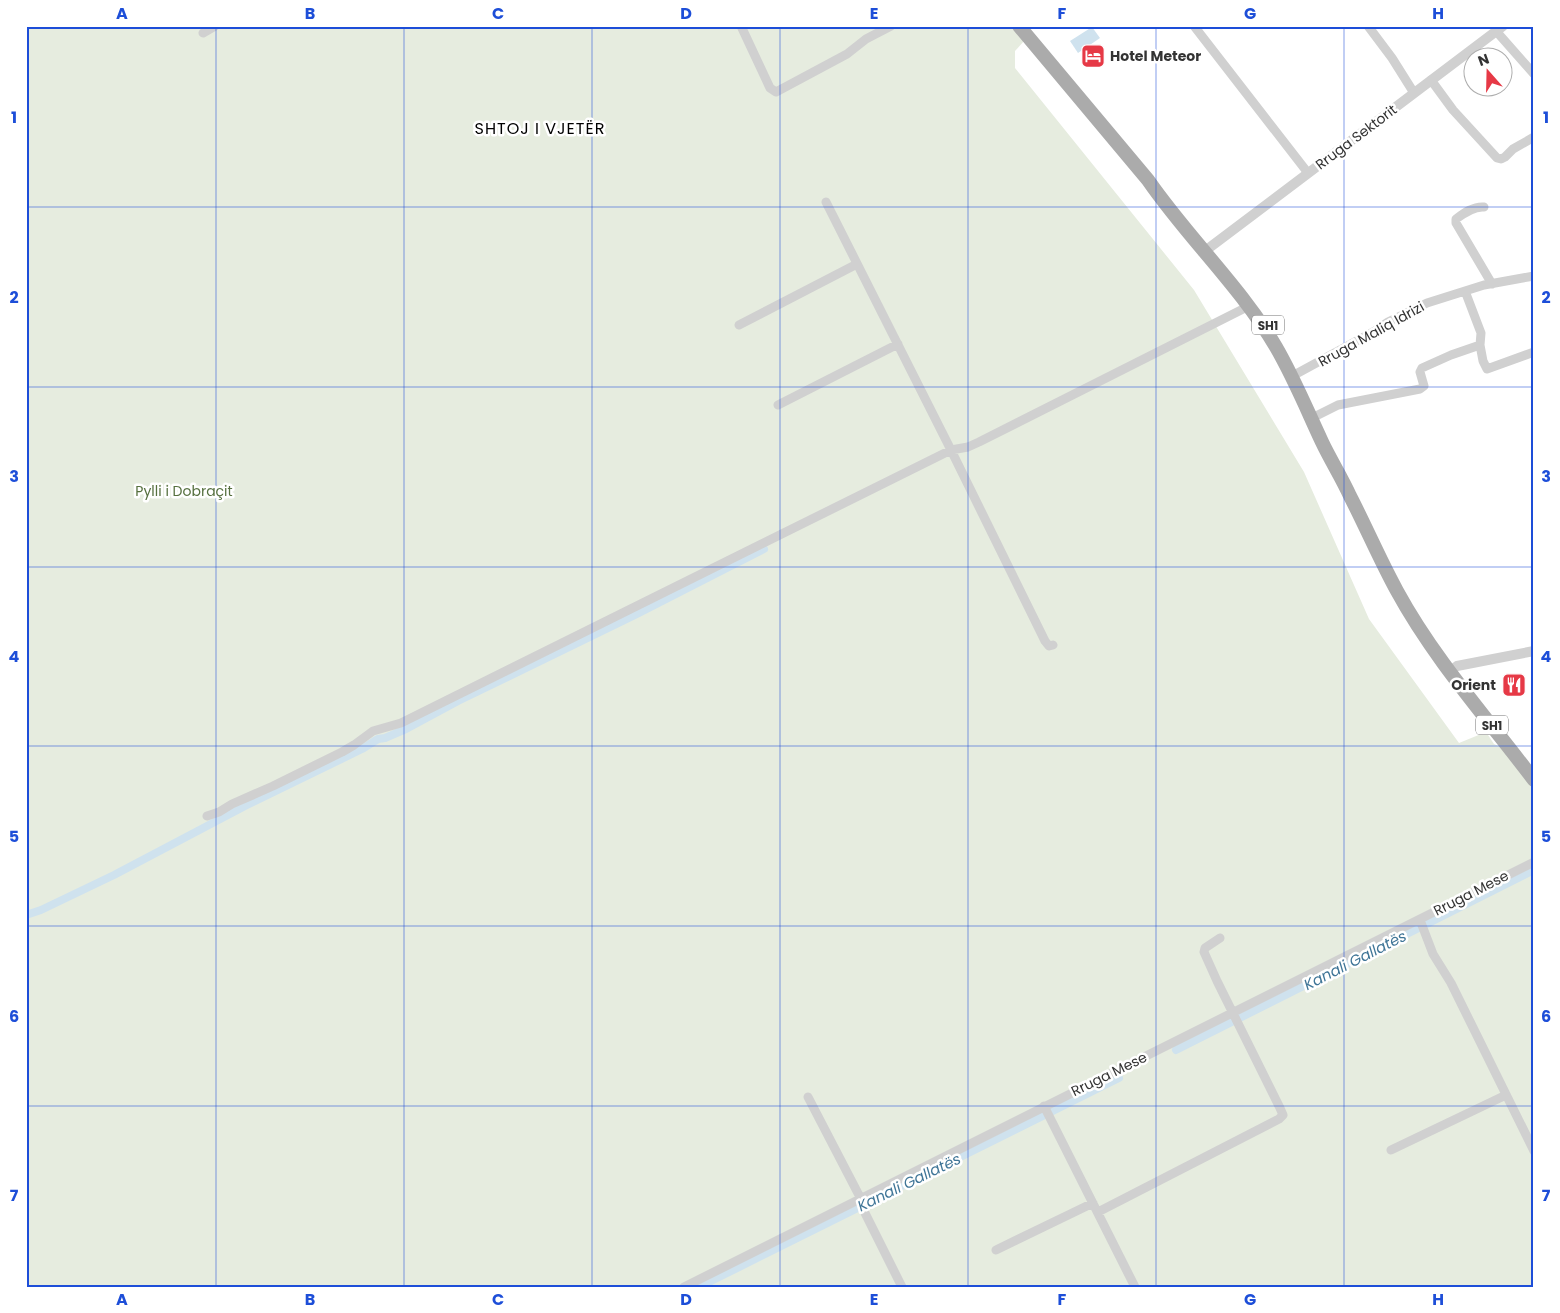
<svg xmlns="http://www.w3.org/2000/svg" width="1560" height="1313" viewBox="0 0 1560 1313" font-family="Poppins,sans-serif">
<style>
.green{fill:#e6ecdf}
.water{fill:#cfe2ee}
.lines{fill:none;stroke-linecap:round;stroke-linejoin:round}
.canal{stroke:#cfe2ee;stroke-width:8}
.minor{stroke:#d0d0d0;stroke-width:9}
.tertiary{stroke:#d0d0d0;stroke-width:10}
.primary{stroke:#ababab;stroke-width:14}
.grid{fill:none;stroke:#1d4ed8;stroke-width:1;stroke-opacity:0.55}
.labels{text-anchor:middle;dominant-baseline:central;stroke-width:5;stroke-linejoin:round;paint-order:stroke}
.shield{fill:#fff;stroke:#707070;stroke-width:1}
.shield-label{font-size:12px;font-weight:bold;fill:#333}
.poi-label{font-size:14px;font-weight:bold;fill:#333;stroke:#fff;text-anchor:start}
.street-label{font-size:14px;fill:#333;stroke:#fff}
.park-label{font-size:14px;fill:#56703f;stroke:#fff}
.water-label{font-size:15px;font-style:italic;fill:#3f7597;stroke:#fff}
.quarter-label{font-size:16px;letter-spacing:1px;fill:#000;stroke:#fff}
.neatline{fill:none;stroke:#1d4ed8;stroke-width:2}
.grid-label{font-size:16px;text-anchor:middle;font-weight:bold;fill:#1d4ed8}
</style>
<rect width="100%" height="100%" fill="#fff"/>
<path class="green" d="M26,26H1012L1024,41L1015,51V68L1194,290L1304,472L1369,619L1459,743L1486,732L1494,744L1501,747L1534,790V836L1531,838L1534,846V1287H26Z"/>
<path class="water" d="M1092,27L1100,38L1078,53L1070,41Z"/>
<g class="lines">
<path class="canal" d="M26,915L41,910L114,875L245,806L362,749L378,739L385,738L406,729L458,701L637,614L764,549
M1176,1050L1534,870
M699,1287L1119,1078"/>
<path class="minor" d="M741,26L770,88L776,92L847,54L866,39L891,26
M1194,26L1308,173
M1368,26L1392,58L1414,93
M1496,31L1534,74
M203,33L215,26
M1431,80L1453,110L1497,158L1501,159L1505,157L1513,149L1534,137
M826,202L951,450L1045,641L1049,646L1053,645
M1484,207C1474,206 1464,213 1456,219V223L1492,284
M1465,291L1481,333L1480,345L1483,361L1487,369L1534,352
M739,325L857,264
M1296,374L1375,331L1388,322L1427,303L1484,285L1534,276
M778,405L898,344
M1316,416L1338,405L1420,389L1424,386L1420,372L1422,368L1451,355L1480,345
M207,816L219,812L232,804L273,786L342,752L354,745L373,731L401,723L951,450L968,447L979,442L1249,306
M1420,920L1433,954L1451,983L1534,1151
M808,1097L862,1201L864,1211L902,1287
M1044,1106L1135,1287
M1391,1150L1506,1095
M1098,1212L1279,1119L1283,1115L1280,1108L1217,981L1204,952L1205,948L1220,938
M996,1250L1093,1203
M684,1287L1534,862"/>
<path class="tertiary" d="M1205,251L1503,26
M1450,671L1457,666L1534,651"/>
<path class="primary" d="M1019,26L1148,180C1188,238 1240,286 1276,347C1294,378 1307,410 1322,442C1331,461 1342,478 1350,496C1366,527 1380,560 1397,591C1434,659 1487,718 1534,780"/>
</g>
<path class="grid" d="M216,26V1287M404,26V1287M592,26V1287M780,26V1287M968,26V1287M1156,26V1287M1344,26V1287M26,207H1534M26,387H1534M26,567H1534M26,746H1534M26,926H1534M26,1106H1534"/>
<defs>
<g id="hotel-square" transform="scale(1.25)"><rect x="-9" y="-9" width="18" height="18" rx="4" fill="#e63946" stroke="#fff"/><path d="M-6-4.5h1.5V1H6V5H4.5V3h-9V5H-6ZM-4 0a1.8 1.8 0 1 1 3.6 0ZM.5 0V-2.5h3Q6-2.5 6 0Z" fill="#fff"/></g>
<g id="restaurant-square" transform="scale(1.25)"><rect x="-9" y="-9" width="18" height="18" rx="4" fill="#e63946" stroke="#fff"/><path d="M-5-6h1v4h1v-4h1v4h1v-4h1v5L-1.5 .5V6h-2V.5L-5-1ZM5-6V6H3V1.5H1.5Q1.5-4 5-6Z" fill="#fff"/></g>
</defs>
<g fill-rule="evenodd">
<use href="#hotel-square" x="1093" y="56"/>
<use href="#restaurant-square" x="1514" y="685"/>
</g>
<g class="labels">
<g class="shield">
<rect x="1252" y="315.5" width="32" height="19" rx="4"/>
<rect x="1476" y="715.5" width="32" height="19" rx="4"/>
</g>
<g class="shield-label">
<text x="1268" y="325">SH1</text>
<text x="1492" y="725">SH1</text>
</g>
<g class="poi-label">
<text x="1110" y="56">Hotel Meteor</text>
<text x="1496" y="685" text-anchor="end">Orient</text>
</g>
<g class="street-label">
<text transform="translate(1356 137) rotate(-37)">Rruga Sektorit</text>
<text transform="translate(1371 334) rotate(-29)">Rruga Maliq Idrizi</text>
<text transform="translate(1471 893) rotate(-27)">Rruga Mese</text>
<text transform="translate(1109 1074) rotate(-26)">Rruga Mese</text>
</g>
<g class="park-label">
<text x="184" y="491">Pylli i Dobraçit</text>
</g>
<g class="water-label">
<text transform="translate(1355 960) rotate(-27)">Kanali Gallatës</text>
<text transform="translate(909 1182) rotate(-26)">Kanali Gallatës</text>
</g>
<g class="quarter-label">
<text x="540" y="128">SHTOJ I VJETËR</text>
</g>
</g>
<rect width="1560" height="1313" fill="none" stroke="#ffffff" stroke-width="55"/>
<g transform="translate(1488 72) rotate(340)"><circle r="24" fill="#ffffff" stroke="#adadad"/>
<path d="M0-4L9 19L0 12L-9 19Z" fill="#e63946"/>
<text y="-8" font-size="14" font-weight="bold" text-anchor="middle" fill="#333333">N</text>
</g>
<rect x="28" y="28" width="1504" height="1258" class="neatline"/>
<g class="grid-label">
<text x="122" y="19">A</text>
<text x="310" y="19">B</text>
<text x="498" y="19">C</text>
<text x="686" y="19">D</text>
<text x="874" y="19">E</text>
<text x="1062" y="19">F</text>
<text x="1250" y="19">G</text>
<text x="1438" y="19">H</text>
<text x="14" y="123">1</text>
<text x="1546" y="123">1</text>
<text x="14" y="303">2</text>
<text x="1546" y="303">2</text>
<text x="14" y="482">3</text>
<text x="1546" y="482">3</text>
<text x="14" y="662">4</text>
<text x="1546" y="662">4</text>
<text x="14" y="842">5</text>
<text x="1546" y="842">5</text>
<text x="14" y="1022">6</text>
<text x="1546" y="1022">6</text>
<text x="14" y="1201">7</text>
<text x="1546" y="1201">7</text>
<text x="122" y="1305">A</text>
<text x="310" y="1305">B</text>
<text x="498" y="1305">C</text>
<text x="686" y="1305">D</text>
<text x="874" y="1305">E</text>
<text x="1062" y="1305">F</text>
<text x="1250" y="1305">G</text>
<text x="1438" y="1305">H</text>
</g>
</svg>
